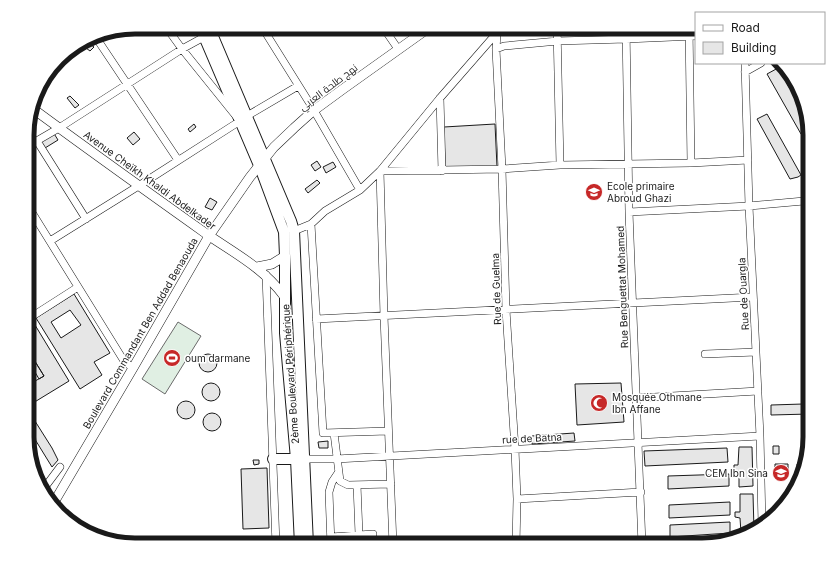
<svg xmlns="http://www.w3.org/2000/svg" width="837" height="572" viewBox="0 0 837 572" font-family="Inter,Cairo,sans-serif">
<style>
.green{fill:#e0efe3;stroke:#6a6a6a}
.building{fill:#e6e6e6;stroke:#1a1a1a;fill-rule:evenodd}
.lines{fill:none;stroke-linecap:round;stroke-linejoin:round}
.street-casing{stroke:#1a1a1a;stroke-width:8}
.secondary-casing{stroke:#1a1a1a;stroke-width:10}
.primary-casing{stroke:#1a1a1a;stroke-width:12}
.street{stroke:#fff;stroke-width:7}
.secondary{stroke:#fff;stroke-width:9}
.primary{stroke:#fff;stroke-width:10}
.labels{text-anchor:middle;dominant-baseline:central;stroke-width:3;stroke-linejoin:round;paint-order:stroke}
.street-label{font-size:10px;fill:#1a1a1a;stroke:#fff}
.poi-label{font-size:10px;fill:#1a1a1a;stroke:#fff;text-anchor:start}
.rim{fill:none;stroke:#1a1a1a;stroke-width:5}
</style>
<rect width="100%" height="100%" fill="#fff"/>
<path class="green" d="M178,322L201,336L165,394L142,379Z"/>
<path class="building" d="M92,37L94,40L77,53L74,48Z
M90,44L94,47L90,51L86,48Z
M61,58L64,63L48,73Z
M778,68L806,116L810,130L801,134L767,74Z
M70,96L79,105L75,108L67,98Z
M767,114L801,175L798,177L790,179L757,119Z
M194,124L196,127L190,132L188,129Z
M495,124L497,167L445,168L444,127Z
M53,132L58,140L45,148L40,140Z
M134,132L140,139L133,145L127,138Z
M317,161L321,167L315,171L311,165Z
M333,162L336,167L326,173L323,167Z
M317,180L320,183L308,193L305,189Z
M210,198L217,202L212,210L205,207Z
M74,294L110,353L94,362L102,375L80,389L36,318ZM70,310L81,325L61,338L51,322Z
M35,325L69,381L28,406V385L44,376L28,350V329Z
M28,350L44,376L39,379L28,360Z
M199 363a9 9 0 1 1 18 0a9 9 0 1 1-18 0Z
M803,379H810V414L771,415V405L803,404Z
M202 392a9 9 0 1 1 18 0a9 9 0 1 1-18 0Z
M621,383L624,422L577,425L575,384Z
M177 410a9 9 0 1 1 18 0a9 9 0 1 1-18 0Z
M28,410L52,448L58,460L52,467L28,428Z
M203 422a9 9 0 1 1 18 0a9 9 0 1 1-18 0Z
M574,433L575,441L532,444V436Z
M328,441V448H319L318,442Z
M773,446H779V454H773Z
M739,447H752L753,486L739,487V471H734V465H738Z
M727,448L728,462L645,466L644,451Z
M253,460H259V464L254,465Z
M803,463L798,476L797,464Z
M775,464H788V470H775Z
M267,468L269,528L243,529L241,469Z
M729,474V486L668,489V476Z
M740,494H753L754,530L751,533H741L740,518L735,517V512H740Z
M730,502V515L669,518V505Z
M730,522V533L670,537V525Z"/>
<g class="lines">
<g class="street-casing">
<path id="street" d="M262,27L312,107L360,190
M383,27L396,46
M557,27L560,165
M626,27L629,212L642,545
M689,27L691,163
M497,33L496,49L502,169L506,310L515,449L517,499L516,545
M95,36L178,160
M496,49L504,46L558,41L626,39L696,36
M745,63L749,206L760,436L762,524
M745,72L761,63
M440,98L442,171
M247,116L298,86
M37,141L86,219
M28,146L59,128L182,49L204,37
M804,201L810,186
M28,206L124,361L133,368
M629,212L749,206L804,201L810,198
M311,224L323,433L388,431
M294,231L311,224L325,211L360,190L380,171L440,98L502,27
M50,241L140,185L240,121L182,49L166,27
M266,275L276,545
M28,319L78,287
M316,319L753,297
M705,354L756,352
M637,398L758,391
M334,433L340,481L348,485L391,484
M304,459H336L760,436
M357,485L359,534
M42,491L60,467
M517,499L641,492
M331,537L373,534
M331,545L329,492L332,482L338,473
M393,545L384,316L380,171L502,169L560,165L691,163L748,160
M622,545L725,540"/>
</g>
<g class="secondary-casing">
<path id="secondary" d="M32,108C90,151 149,193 208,235C236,254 263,268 284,296
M257,267L272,264L285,256
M53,504L133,368L209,236L250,177L274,147L294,128L313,111L343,89L430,27"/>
</g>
<g class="primary-casing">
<path id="primary" d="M200,27L261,170L284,232L285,256V333L296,459L300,545
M209,27L291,221L294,231L308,545
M273,459H303"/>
</g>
<use href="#street" class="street"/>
<use href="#secondary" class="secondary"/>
<use href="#primary" class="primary"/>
</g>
<defs>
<g id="school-disc" transform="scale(0.9)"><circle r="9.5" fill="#c62828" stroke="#fff"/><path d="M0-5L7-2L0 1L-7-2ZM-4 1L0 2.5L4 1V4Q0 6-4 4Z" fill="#fff"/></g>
<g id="stadium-disc" transform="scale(0.9)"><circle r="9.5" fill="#c62828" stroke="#fff"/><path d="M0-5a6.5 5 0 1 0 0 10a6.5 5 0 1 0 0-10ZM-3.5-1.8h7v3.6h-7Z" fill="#fff"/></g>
<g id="mosque-disc" transform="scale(0.9)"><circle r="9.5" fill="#c62828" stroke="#fff"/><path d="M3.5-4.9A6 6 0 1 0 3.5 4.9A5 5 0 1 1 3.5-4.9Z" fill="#fff"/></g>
</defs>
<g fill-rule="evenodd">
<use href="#school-disc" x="594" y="192"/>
<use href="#stadium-disc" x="172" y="358"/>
<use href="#mosque-disc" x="599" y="403"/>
<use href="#school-disc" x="781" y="473"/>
</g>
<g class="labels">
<g class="street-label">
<text transform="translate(328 87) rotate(-37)">نهج طلحة العربي</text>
<text transform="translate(150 180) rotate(36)">Avenue Cheïkh Khaldi Abdelkader</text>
<text transform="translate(622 287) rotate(-92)">Rue Benguettat Mohamed</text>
<text transform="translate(496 289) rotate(-92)">Rue de Guelma</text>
<text transform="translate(743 294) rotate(-93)">Rue de Ouargla</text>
<text transform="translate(140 333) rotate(-60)">Boulevard Commandant Ben Addad Benaouda</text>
<text transform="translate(290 374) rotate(-94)">2ème Boulevard Périphérique</text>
<text transform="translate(532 438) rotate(-3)">rue de Batna</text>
</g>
<g class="poi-label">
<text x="607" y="186">Ecole primaire<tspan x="607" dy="12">Abroud Ghazi</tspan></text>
<text x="185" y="358">oum darmane</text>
<text x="612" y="397">Mosquée Othmane<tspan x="612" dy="12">Ibn Affane</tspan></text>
<text x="768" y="473" text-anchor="end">CEM Ibn Sina</text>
</g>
</g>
<path d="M0 0H837V572H0ZM135 34H702A101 101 0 0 1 803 135V437A101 101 0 0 1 702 538H135A101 101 0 0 1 34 437V135A101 101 0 0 1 135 34Z" fill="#fff" fill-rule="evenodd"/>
<path class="rim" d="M135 34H702A101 101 0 0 1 803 135V437A101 101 0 0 1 702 538H135A101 101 0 0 1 34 437V135A101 101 0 0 1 135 34Z"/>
<rect x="695" y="12" width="130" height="52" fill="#ffffff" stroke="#a3a3a3"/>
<rect x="703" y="25" width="20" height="6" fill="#ffffff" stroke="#a3a3a3"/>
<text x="731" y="32" font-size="12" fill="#1a1a1a">Road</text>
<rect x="703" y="42" width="20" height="12" fill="#e6e6e6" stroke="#a3a3a3"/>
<text x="731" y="52" font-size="12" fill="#1a1a1a">Building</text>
</svg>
